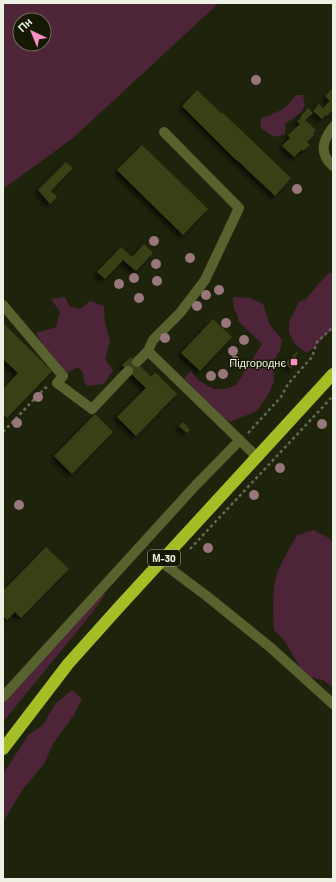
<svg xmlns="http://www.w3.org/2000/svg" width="336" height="882" viewBox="0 0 336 882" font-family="Barlow,sans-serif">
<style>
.green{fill:#4d2438;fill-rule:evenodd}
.building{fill:#374015;filter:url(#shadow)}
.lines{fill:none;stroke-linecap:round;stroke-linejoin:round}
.path{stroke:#656a56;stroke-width:2.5;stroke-dasharray:3 3;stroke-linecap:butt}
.minor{stroke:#57622f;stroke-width:10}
.highway{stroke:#a4bf26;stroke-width:12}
.tree{fill:#98767b}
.poi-dot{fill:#fc8fc3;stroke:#151904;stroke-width:1.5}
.labels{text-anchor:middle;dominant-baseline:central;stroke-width:3;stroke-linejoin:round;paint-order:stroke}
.shield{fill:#151904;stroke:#acb0a0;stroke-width:1}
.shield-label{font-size:10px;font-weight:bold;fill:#edf1e3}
.poi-label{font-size:11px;fill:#edf1e3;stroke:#151904;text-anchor:end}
</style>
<defs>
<filter id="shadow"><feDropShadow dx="-3.5" dy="3.5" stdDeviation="2" flood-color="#0009"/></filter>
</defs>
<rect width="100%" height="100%" fill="#1e230c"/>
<path class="green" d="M3,3H219L73,138L3,189ZM20,20H44V44H20Z
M296,95H303L305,105L301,113L285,124V134L274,137L261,128V118C279,112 285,110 296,95Z
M333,272V331L328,333L315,347L306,353L295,344L289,333V322L299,302L305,300L310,294L321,281L329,273Z
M65,297L70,307L80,309L90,301L104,306L105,323L110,342L105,359L113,370L104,384L88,386L84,383L83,373L78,367L67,373L43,345L36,333L56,327L60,312L51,299Z
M233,297L250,298L263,304L270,325L282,340L280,351L273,361L274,381L271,389L264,401L257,411L230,422L216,413L205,400L184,378L191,371L199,381L214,389H225L236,385L262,344L238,321V316L234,309Z
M313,530L329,538L333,543V687L323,680L310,677L301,669L284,640L274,630C273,616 272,590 276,577C281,562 290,548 297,535Z
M107,592L92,613L3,722V700L89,606Z
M72,690L82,699L74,715L53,744L44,764L23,789L3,822V774L29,734L42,726L56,703Z"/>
<path class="building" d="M333,88V110L327,116L326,115L322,119L313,111L319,104L323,108L330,101L325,96Z
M197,90L222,114L223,113L291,178L275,196L237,160H236L182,106Z
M308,108L313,113L305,120L316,130L313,134L314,135L307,142L310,145L303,151L302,149L294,157L282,146L290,138L288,135L300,124L297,121L301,118L300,117Z
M142,145L208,209L183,235L117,170Z
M66,162L73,168L51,191L57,197L50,204L38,190Z
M144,244L153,253L136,271L123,260L105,279L97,272L121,247L132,257Z
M213,319L232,337L200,371L181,353Z
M3,323L52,371L7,418L3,414V389L18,373L3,359Z
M298,351L299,352L295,356L299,360L291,369L285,363Z
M131,357L151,377L155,373L158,375L177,394L136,436L117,417L146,388L122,365Z
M95,414L113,432L72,474L54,456Z
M183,422L190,430L187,433L179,426Z
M46,547L69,569L21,618L15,612L7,620L3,616V591Z"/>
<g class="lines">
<path class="path" d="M3,432L45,388L48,387
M248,433L281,397L288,384L312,357L317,342L333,327
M190,549L333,396"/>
<path class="minor" d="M333,127C322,141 319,154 333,166
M164,132L239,208L205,280L180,313L153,340L148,351L256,456
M3,305L63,376L57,383L92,409L128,371
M137,362L148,351
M160,561L208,597L270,647L333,704
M3,697L195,486L240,440"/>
<path class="highway" d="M3,749L68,664L120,606L333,374"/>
</g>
<g class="tree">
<circle cx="256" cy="80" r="5"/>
<circle cx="297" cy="189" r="5"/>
<circle cx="154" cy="241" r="5"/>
<circle cx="190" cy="258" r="5"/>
<circle cx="156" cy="264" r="5"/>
<circle cx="134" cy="278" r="5"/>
<circle cx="157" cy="281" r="5"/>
<circle cx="119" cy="284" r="5"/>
<circle cx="219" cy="290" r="5"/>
<circle cx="206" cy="295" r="5"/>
<circle cx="139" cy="298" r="5"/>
<circle cx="197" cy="306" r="5"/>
<circle cx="226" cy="323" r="5"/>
<circle cx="165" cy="338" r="5"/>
<circle cx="244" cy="340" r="5"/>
<circle cx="233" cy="351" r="5"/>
<circle cx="235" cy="361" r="5"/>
<circle cx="223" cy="374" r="5"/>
<circle cx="211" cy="376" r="5"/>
<circle cx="38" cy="397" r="5"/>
<circle cx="17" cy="423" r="5"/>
<circle cx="322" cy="424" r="5"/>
<circle cx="280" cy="468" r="5"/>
<circle cx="254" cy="495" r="5"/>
<circle cx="19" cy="505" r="5"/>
<circle cx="208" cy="548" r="5"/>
</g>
<rect class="poi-dot" x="290" y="358" width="8" height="8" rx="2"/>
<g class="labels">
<rect class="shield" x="148" y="550" width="32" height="16" rx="3"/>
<g class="shield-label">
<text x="164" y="558">М-30</text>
</g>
<g class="poi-label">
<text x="286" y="362">Підгороднє</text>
</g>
</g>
<rect width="336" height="882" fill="none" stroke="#edf1e3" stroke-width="8"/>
<g transform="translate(32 32) rotate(316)"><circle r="19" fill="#151904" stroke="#6b6f5d"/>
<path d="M0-3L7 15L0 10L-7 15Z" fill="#fc8fc3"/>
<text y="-6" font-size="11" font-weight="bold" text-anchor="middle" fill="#edf1e3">Пн</text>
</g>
</svg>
